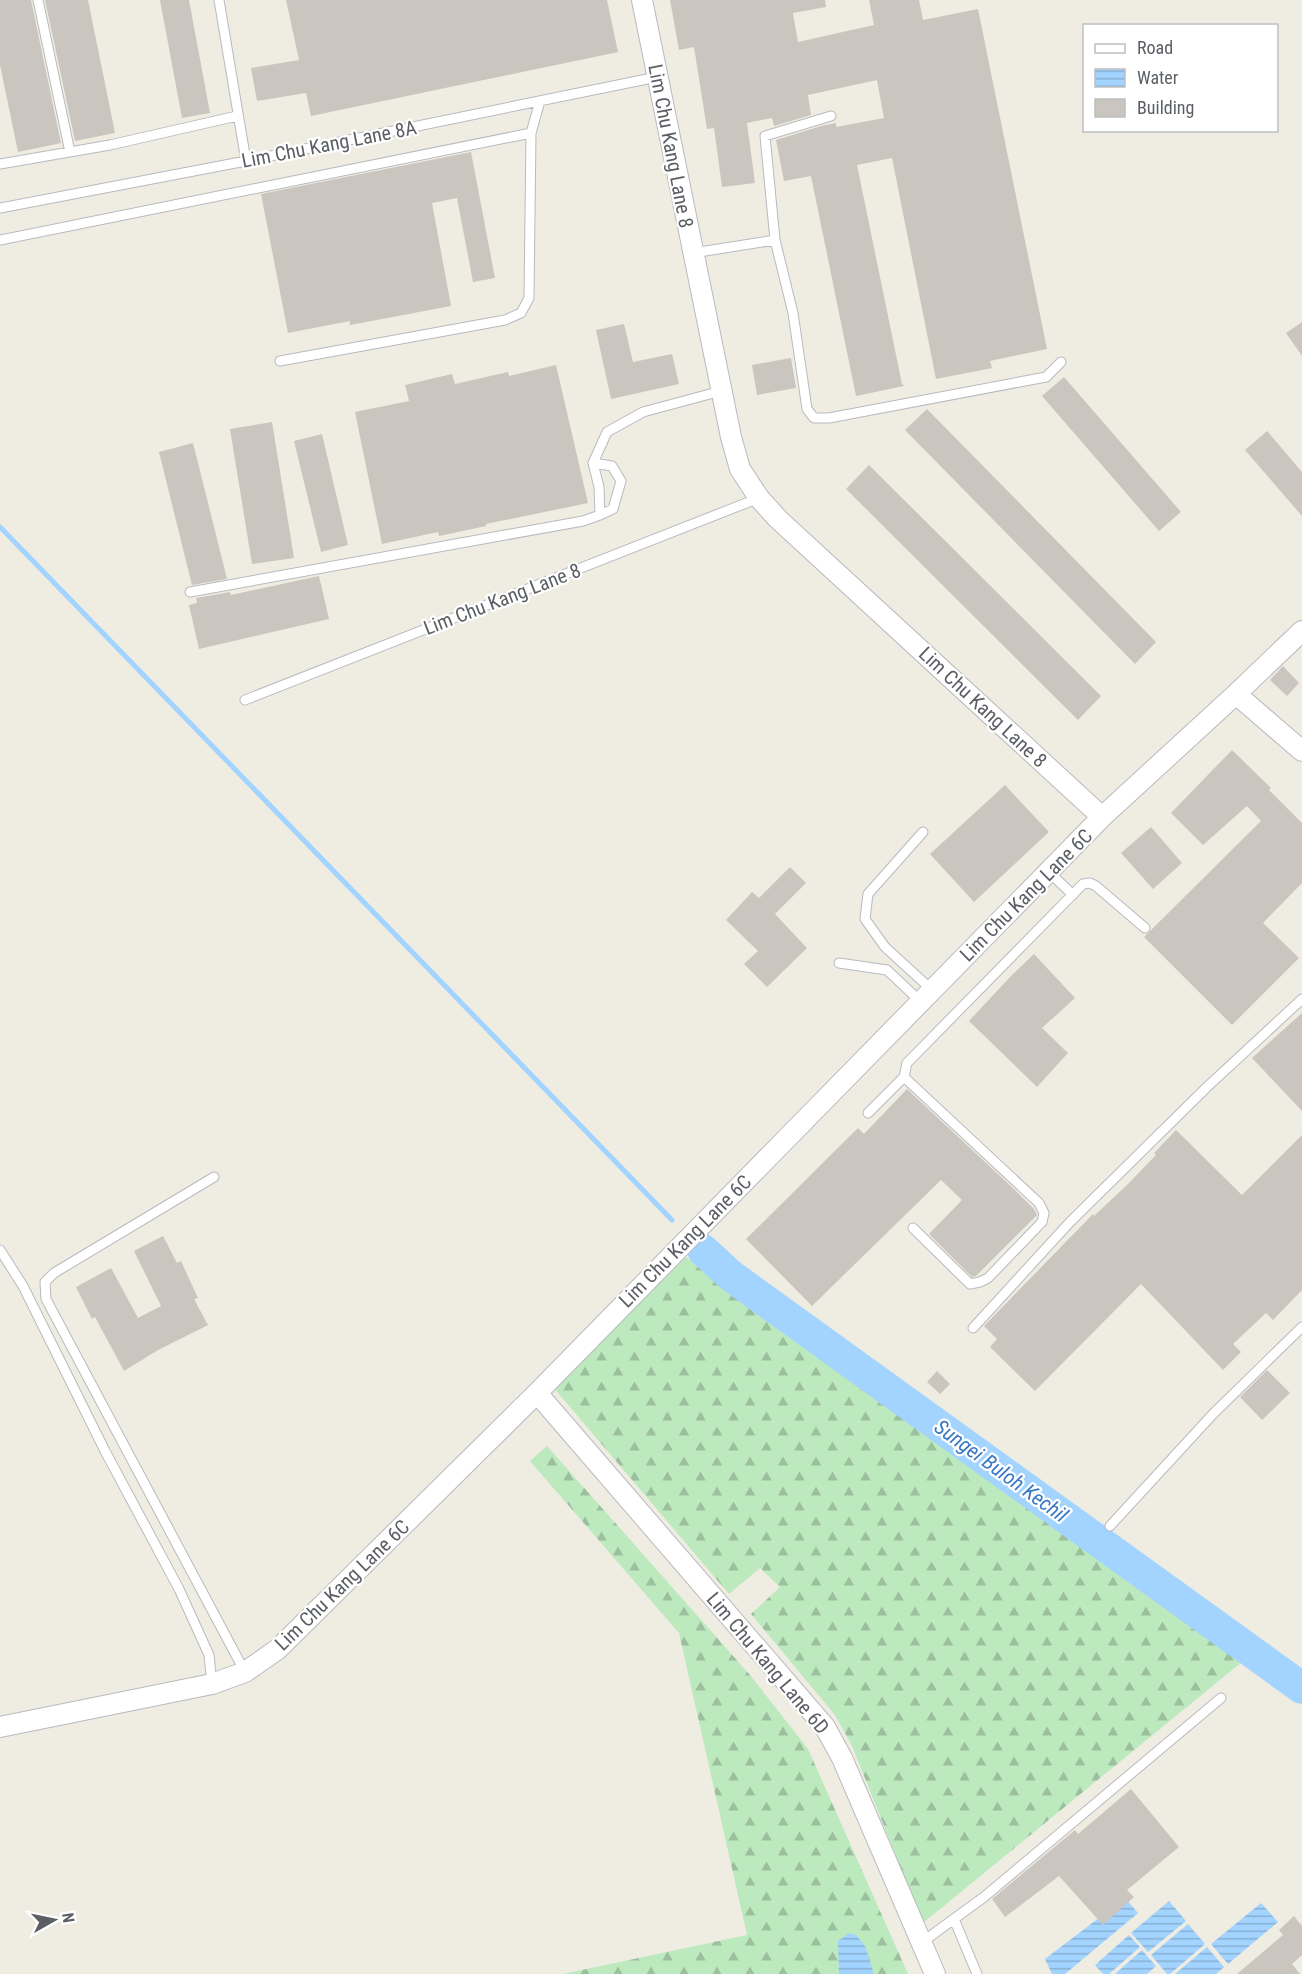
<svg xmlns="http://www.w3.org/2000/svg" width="1302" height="1974" viewBox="0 0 1302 1974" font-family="'Roboto Condensed',sans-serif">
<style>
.forest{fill:url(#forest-firs)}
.water{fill:url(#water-rules)}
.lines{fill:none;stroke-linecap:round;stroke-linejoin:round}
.stream{stroke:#a2d4ff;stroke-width:5}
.river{stroke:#a2d4ff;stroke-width:32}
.building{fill:#cac6bf}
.lane-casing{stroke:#b8bac0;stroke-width:11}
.street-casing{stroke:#b8bac0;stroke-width:22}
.lane{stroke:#fff;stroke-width:9}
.street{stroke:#fff;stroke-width:20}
.labels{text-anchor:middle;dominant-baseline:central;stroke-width:4.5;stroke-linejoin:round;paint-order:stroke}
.street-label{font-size:20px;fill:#5b5f64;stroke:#fff}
.water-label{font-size:21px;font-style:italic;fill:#3878c4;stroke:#fff}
</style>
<defs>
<pattern id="forest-firs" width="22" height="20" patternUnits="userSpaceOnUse" patternTransform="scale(1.5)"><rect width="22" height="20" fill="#bce9be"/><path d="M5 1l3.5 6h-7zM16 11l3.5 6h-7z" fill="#9cc09e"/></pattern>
<pattern id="water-rules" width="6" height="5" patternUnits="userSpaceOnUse" patternTransform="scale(1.5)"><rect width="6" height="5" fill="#a2d4ff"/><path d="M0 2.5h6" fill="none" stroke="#87afd2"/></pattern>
</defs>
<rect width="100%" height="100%" fill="#efece2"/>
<path class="forest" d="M686,1257L1243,1661L923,1923L852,1746L835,1715L751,1614L780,1587L760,1568L729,1594L553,1387Z
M547,1446L750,1675L808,1749L908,1974H563L747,1935L679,1633L530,1461Z"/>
<path class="water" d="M1125,1898L1138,1913L1065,1974H1052L1045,1959Z
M1169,1901L1186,1921L1148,1952L1131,1933Z
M1261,1903L1278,1922L1228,1964L1211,1944Z
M1188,1924L1205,1944L1170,1974H1167L1151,1955Z
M849,1933L856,1935L865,1946L874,1974H839L838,1941Z
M1129,1935L1140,1947L1109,1974H1103L1095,1965Z
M1207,1947L1224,1967L1216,1974H1175Z
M1142,1950L1156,1966L1147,1974H1115Z"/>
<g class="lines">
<path class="stream" d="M0,527L672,1220"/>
<path class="river" d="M703,1250L730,1275L752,1291L1302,1688"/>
</g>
<path class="building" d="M0,0H31L61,143L18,152L0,65Z
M45,0H88L115,133L75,141Z
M160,0H189L210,113L182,118Z
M286,0H607L618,52L311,116L306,93L257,101L251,68L299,60Z
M670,0H825L826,7L793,13L798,42L874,25L869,0H919L923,20L978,9L1047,349L990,361L992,368L936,379L892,158L857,165L902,384L904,386L856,396L811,176L784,181L776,140L821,126L836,123V127L884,118L877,80L808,95L811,115L774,126L772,118L747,123L755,183L722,187L714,128L707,129L694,47L679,50Z
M471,152L495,278L473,282L457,198L432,203L451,306L350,325V321L288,333L261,194Z
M1302,322V356L1286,333Z
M624,324L633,362L672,354L679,384L611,399L596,330Z
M791,358L796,388L757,395L752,365Z
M556,365L588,503L486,524V526L439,536L438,532L382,544L355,412L409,401L405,385L452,374L455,384L508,372L509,376Z
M1064,377L1181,512L1159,531L1042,396Z
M927,409L1156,642L1135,664L905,430Z
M272,422L294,558L252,564L230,429Z
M1267,431L1302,472V516L1245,450Z
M322,434L348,545L321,552L294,441Z
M193,443L227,579L192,585L159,452Z
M869,465L1101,696L1078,720L846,489Z
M319,576L329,619L199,649L189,605L197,603L196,598L230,592L231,595Z
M1283,666L1299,683L1287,696L1270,680Z
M1232,750L1271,788L1269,790L1302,823V883L1263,923L1299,958L1232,1025L1144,937L1261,821L1247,806L1203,845L1171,813Z
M1005,785L1049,832L974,902L930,854Z
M1151,827L1182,863L1153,889L1121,853Z
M790,867L806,883L775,914L807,948L767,987L744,964L758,951L726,920L752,892L759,898Z
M1034,954L1075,998L1042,1028L1068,1053L1037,1087L969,1021L1011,976Z
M1302,1013V1111L1252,1058Z
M907,1089L1015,1190L1034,1209L1037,1215L976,1276L972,1277L929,1234L962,1200L941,1180L812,1306L746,1239L858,1128L864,1134Z
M1176,1130L1242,1195L1302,1135V1290L1273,1320L1266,1313L1233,1344L1241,1352L1223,1370L1141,1284L1035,1391L990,1347L997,1339L984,1326L1093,1214L1094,1216L1128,1184L1156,1155L1154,1153Z
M163,1236L177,1263L181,1261L198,1298L194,1299L208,1325L158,1350L124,1371L95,1317L92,1319L76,1287L111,1268L138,1318L161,1306L134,1251Z
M1267,1370L1290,1393L1262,1420L1240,1397Z
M937,1371L950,1384L940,1394L927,1382Z
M1131,1789L1179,1847L1127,1890L1134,1897L1103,1925L1059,1876L1005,1917L992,1899L1075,1830L1078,1834Z
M1294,1916L1302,1926V1955L1292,1964L1300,1974H1237L1283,1935L1279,1930Z"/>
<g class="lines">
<g class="lane-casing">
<path id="lane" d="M38,0L70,152
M219,0L246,161
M831,116L765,136L775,240L793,313L807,409L814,418H829L1046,377L1061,362
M0,164L110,145L237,116
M0,208L246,161L657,77
M0,240L531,133
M693,253L775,240
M280,361L505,320L521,313L529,298L531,133L540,101
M593,463L612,466L621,481L613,509L600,515
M190,592L583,521L600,515L599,487L593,463L607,432L643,412L721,391
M245,700L759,498
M923,832L868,894L865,919L885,947L932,990
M1049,872L1073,895
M839,963L887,970L921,1002
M904,1077L1039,1203L1044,1213L1042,1222L988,1278L980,1282L970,1284L913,1228
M868,1113L904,1077L907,1063L1083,884L1090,883L1096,886L1145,928
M214,1177L54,1273L45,1282L46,1299L245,1672
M0,1250L23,1286L105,1451L179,1589L209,1655L212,1684
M973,1328L1070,1222L1207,1087L1302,999
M1110,1526L1213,1414L1302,1327
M954,1919L977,1974
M921,1943L984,1897L1221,1698"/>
</g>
<g class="street-casing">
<path id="street" d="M642,0L731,437L740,469L759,498L778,519L1102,817
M1236,694L1302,751
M537,1393L825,1727L842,1758L935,1974
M0,1727L212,1684L245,1672L278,1649L537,1393L1102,817L1236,694L1302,631"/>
</g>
<use href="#lane" class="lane"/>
<use href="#street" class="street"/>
</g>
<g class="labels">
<g class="street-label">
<text transform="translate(329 144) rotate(-11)">Lim Chu Kang Lane 8A</text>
<text transform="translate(671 146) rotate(79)">Lim Chu Kang Lane 8</text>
<text transform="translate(502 599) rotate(-21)">Lim Chu Kang Lane 8</text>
<text transform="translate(983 707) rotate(43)">Lim Chu Kang Lane 8</text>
<text transform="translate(1026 895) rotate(-45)">Lim Chu Kang Lane 6C</text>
<text transform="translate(685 1241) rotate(-45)">Lim Chu Kang Lane 6C</text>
<text transform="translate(342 1585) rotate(-44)">Lim Chu Kang Lane 6C</text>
<text transform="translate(768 1663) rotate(50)">Lim Chu Kang Lane 6D</text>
</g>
<g class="water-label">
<text transform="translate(1001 1471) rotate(36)">Sungei Buloh Kechil</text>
</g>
</g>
<rect x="1083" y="24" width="195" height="108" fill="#ffffff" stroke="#bdbfc1" stroke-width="1.5"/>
<rect x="1095" y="44" width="30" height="9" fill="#ffffff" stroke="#bdbfc1" stroke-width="1.5"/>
<text x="1137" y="54" font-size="18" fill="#5b5f64">Road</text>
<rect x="1095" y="69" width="30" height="18" fill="url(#water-rules)" stroke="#bdbfc1" stroke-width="1.5"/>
<text x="1137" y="84" font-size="18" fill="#5b5f64">Water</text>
<rect x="1095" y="99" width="30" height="18" fill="#cac6bf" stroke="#bdbfc1" stroke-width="1.5"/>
<text x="1137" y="114" font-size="18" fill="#5b5f64">Building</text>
<g transform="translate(54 1920) rotate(81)" stroke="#ffffff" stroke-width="4.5" paint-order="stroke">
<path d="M0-4.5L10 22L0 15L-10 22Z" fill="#5b5f64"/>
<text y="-9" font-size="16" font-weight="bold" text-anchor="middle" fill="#5b5f64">N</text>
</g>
</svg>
